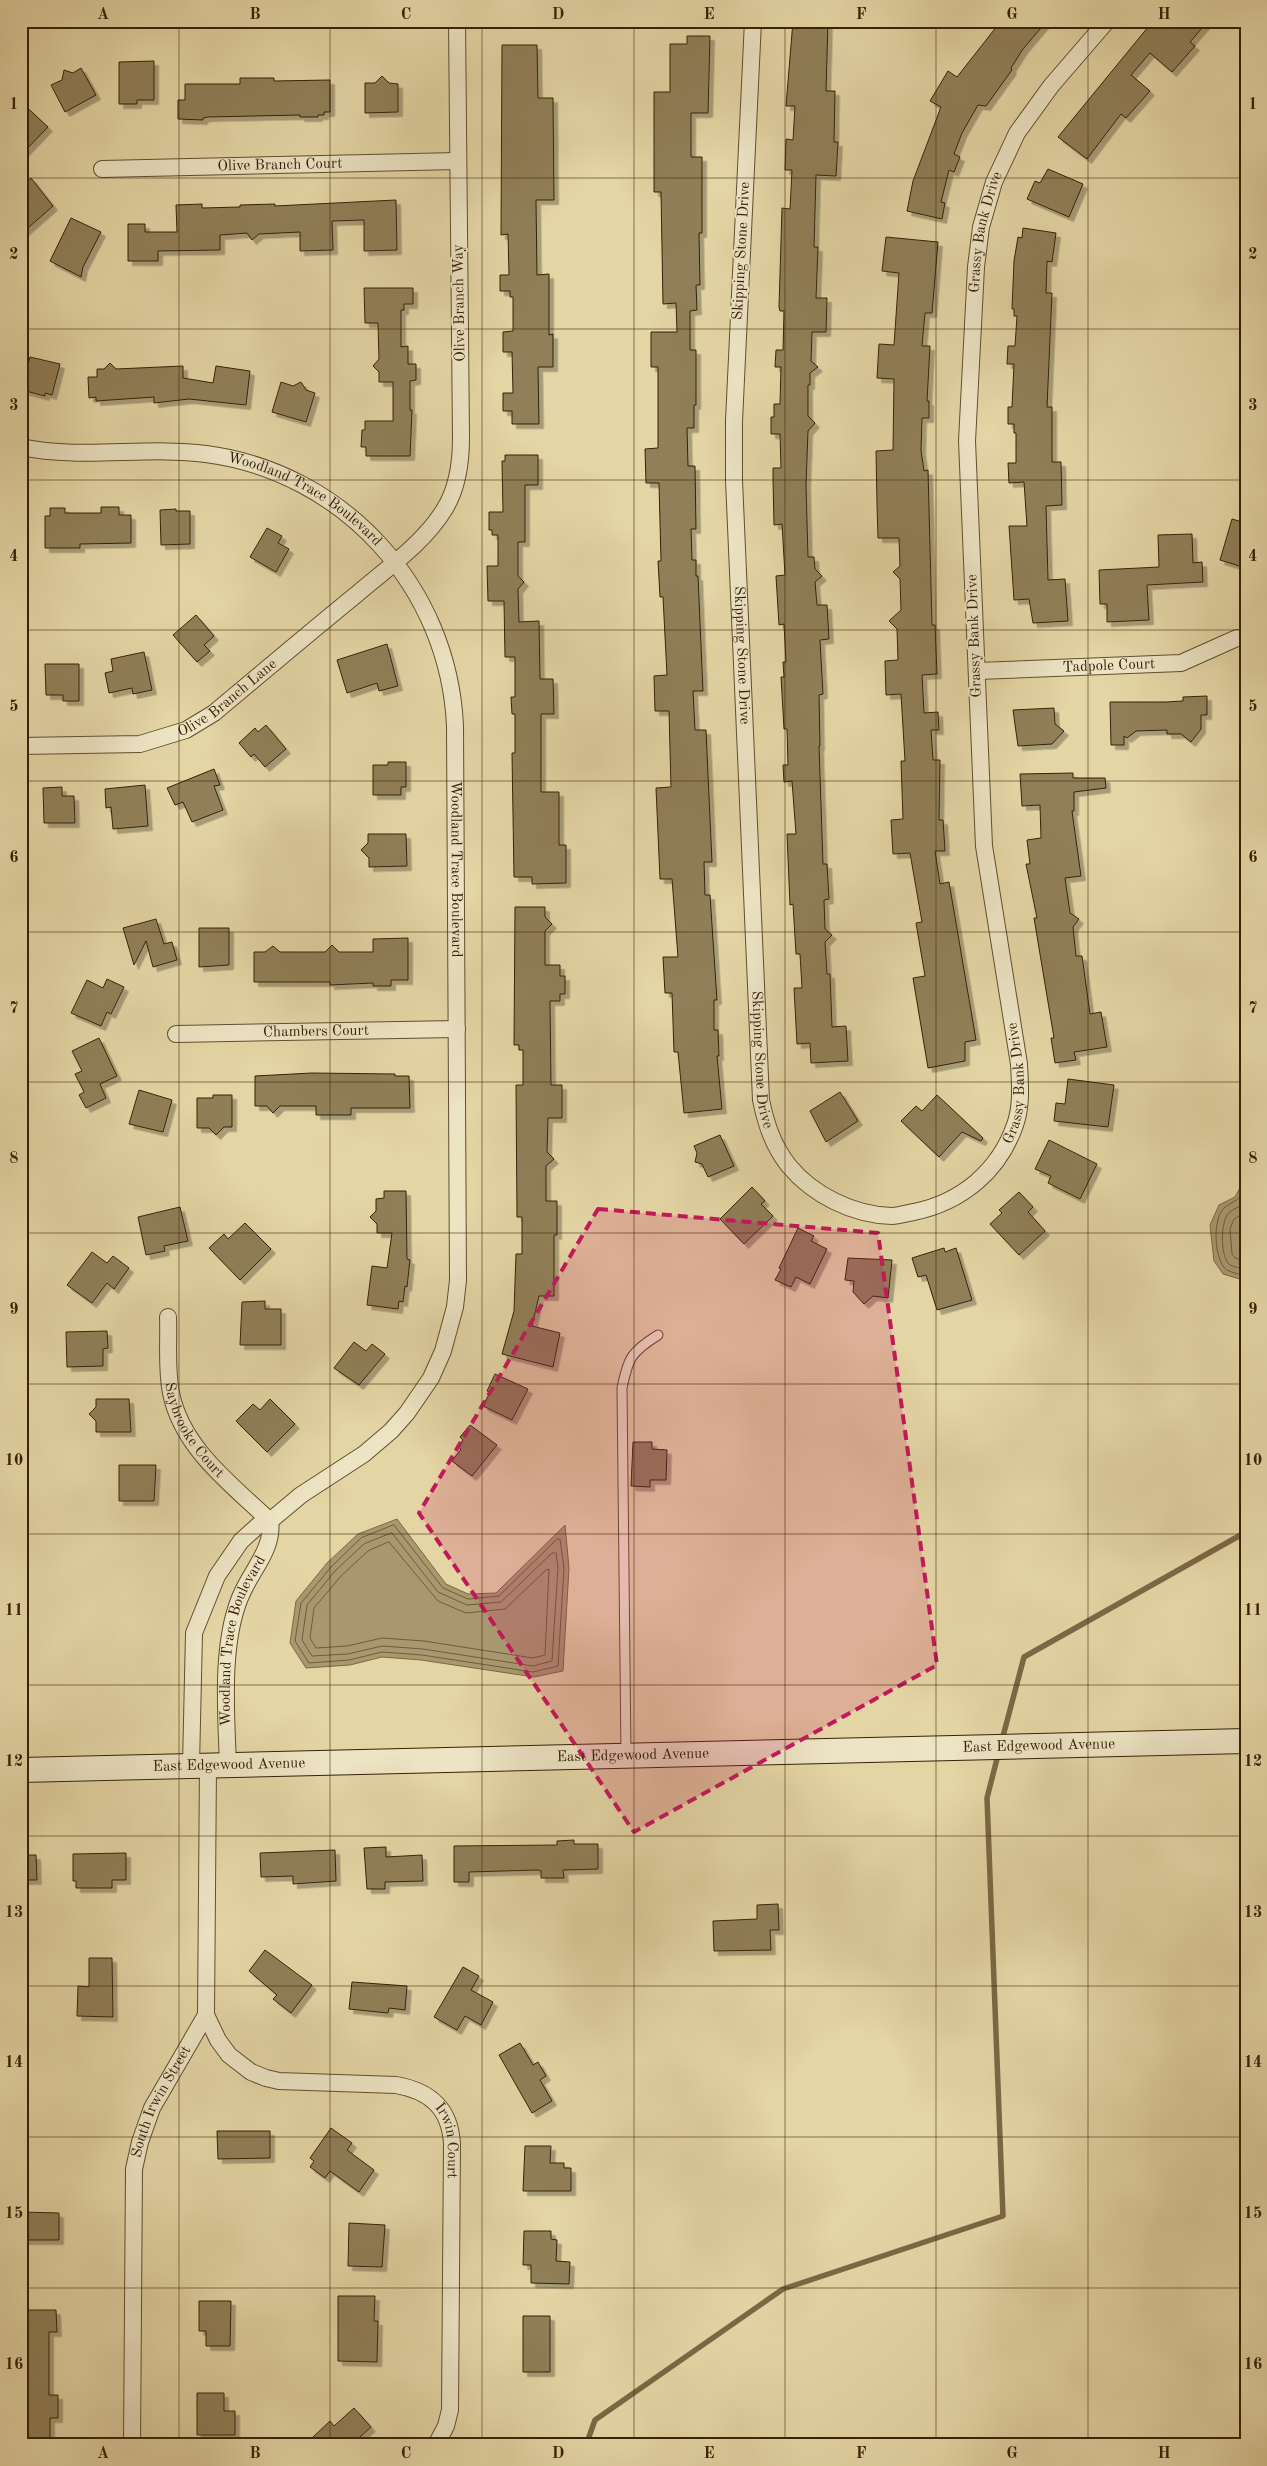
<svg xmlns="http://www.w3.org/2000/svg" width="1267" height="2466" viewBox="0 0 1267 2466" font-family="'Old Standard TT',serif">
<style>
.water{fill:#a9986f;stroke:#7b6845}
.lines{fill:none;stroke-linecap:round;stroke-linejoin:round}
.shore{stroke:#705c3a;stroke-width:1}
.stream{stroke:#7b6845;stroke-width:5.5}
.building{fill:#907f59;stroke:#362106;filter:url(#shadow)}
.service-casing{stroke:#624e2e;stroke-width:11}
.minor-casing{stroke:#624e2e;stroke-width:18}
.secondary-casing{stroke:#362106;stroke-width:26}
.service{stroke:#ede4c4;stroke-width:9}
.minor{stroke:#ede4c4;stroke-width:16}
.secondary{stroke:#ede4c4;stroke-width:24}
.marked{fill:#c2185b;fill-opacity:0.2;stroke:#c2185b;stroke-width:4;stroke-dasharray:10 6;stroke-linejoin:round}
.grid{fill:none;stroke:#362106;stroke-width:1;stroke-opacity:0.55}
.labels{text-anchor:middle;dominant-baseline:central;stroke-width:4;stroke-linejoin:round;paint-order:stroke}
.street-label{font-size:15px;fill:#362106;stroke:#ede4c4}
.neatline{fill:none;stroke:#362106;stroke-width:2}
.grid-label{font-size:16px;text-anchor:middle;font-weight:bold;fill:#362106}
</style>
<defs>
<filter id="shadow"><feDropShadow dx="4.5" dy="4.5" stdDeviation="0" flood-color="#0004"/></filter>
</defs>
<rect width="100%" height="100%" fill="#e4d5a5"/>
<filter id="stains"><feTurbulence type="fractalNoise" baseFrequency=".004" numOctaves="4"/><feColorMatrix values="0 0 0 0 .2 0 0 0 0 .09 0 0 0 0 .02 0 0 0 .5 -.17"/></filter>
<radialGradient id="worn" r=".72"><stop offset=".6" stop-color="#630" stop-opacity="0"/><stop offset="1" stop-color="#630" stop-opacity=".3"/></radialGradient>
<path class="water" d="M1246,1177V1281L1223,1274L1214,1261L1210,1225L1219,1205L1235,1197Z
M397,1519L446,1584L468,1594L496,1593L565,1525L569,1568L563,1671L534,1677L421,1660L382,1657L350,1665L306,1668L290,1643L296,1601L327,1563L358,1534Z"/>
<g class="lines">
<path class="shore" d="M1246,1187C1236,1205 1236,1198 1224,1208C1212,1219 1214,1261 1227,1270C1232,1273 1240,1274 1246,1276
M1246,1201C1241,1208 1232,1208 1227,1215C1221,1225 1220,1257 1230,1265C1234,1267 1241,1268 1246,1270
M1246,1212L1234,1219L1230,1229L1232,1254L1235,1258L1246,1262
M394,1525L443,1588L468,1599L499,1596L557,1539H560L564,1568L558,1666L533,1672L422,1655L382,1652L349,1660L309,1663L295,1641L301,1603L331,1567L361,1538Z
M392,1533L438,1592L467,1605L501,1602L552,1553H556L558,1568L552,1661L533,1666L423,1649L382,1646L348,1654L312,1656L302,1640L307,1605L335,1571L364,1544Z
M389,1542L438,1601L466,1613L505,1609L546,1570L549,1569L545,1655L533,1658L424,1641L382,1638L347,1646L316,1648L310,1638L314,1608L341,1576L368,1551Z"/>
<path class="stream" d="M1002,1740L1024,1657L1246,1532
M586,2445L595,2420L783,2289L1003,2216L987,1798L999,1751"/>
</g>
<path class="building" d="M793,21H828L826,91H835L834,142H838L836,176L816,175L814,247H818L816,298H827L826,332H812L811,361L818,367L810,373V385H808V416L815,423L808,431L806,485L808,557H814L815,569L822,576L815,582L817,605H827L829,639L820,640L823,694L819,695L820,746H819L823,864H827L829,899L824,900L825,929L832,935L825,942L827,974H830L832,1027L846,1026L848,1061L811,1063L810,1043L797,1044L794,988H802L800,954H796L793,904L790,905L787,834H796L792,781L784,782L783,765H788L787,729H784L781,677H784L783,662H786L784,624L779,625L776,576L785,575L782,524L774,525L773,478V468H781L780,434H771V417H774V404H780L781,367H775L776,350H783L784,311H780L779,307L782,208L790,209L792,170H785L786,139L793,140L795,106H786Z
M1001,21H1047L1023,49L1011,68L1012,70L986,106L978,105L962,133L954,154L960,157L954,172L949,170L941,202L945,203L942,219L907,211L913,181L941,107L930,101L948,71L957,77Z
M1153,21H1208L1190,42L1195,46L1172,72L1150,53L1131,75L1150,91L1126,118L1121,114L1087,159L1058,137Z
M687,36H710L708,113H691V157H702V233H699L700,285H696L697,310L690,311V350H696V405H694V428H687L688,466H695L696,529H691L692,560H696V576H698L703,691H693L695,730H706L712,862H704L705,895H710L717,1000H714V1030H718L719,1056H717L722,1109L684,1113L678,1052H674L672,993H665L663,957H678L672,879H660L656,788L671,787L669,711H655L654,676L667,675L663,597H660L658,561H661L659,483H646L645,449L658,448V367H651V332H677L676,303L663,304L661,192H654V92H670V44H687Z
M502,45H537L538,98H553L554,200H536L537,275L549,274V335L553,334V367H538L539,424H512V411H503V393H513L512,352H503V332L513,331V297H510V291H500V275H509L508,234L501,235Z
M154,61V100H137V104H119V62Z
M81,68L96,95L65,112L51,85L62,80L64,70L73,73Z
M382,76L389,83L398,84V112L365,113V83H375Z
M240,78H274V81L330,80V112H324V115H318V117H300V115L208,117L203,118V120L178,119V100H185V84H240Z
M21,102L48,127L21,155Z
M1048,169L1083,184L1069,217L1027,199L1035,181L1040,183Z
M31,178L53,206L21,234V187Z
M396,200L397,250L364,251V220L332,221L333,250L300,251V232L259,234L252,240L247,233L220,235V250L158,251V261H128V224H145V232H177L176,205L202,204V208L240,207V205L275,204V206Z
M71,218L101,232L83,267L81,277L50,261Z
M1023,228L1056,233L1052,262L1047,261L1046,293H1052L1047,407H1052V462H1061L1062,505L1046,506L1048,580L1065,579L1068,621L1033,623L1029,599L1014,600L1009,526H1027L1024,482L1009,483L1008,463H1016V433H1014V424H1008V407H1012L1014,364H1007L1008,346H1015L1017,316H1014V309H1012L1014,261L1018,237L1022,238Z
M886,237L938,242L932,313H925L922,346H930L927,401H929V418H922L921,450L924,471L928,470L932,625H935L937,674L922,675L924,713L938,712L939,730H931L933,760H940L939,820H943L945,851H935L940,884L949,882L976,1040L965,1042V1061L928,1068L913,978L925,976L916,923L922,922L910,853L893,854L891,820L903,819L901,761H905L901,694L886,695L885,661L898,660L897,629L889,621L901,610L900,579L893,572L900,566L899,538H878L877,505L876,451L893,450L894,379L877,378L879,344L894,345L899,273L882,271Z
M364,288H413V304H404V310H401V347L408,346V364H416V380L410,381V410H412L410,456H366V447H361L362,430H365V421H393V382H379V372L373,366L379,359L378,323H365Z
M30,357L60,364L52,395L45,393V396L22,390Z
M110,363L116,369L183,366V378L213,383L216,366L250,371L246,405L189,399L154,403V397L96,401V397L89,398L88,377H97V369H104Z
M281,382L293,386L301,382L306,390L315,393L306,422L272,412Z
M505,455H538V485H525V542H518V576L524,582L518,589L519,622L539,621L540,679H553L554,714H541V792H559V845H566V883L532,884V877H514L512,753H515V714H512L511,697H515V657H505L504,601H488L487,566H498V535H492V530H489V512H503L502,461H505Z
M101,507H119V515H131V543L80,544V548H45V516H50V508H65V513H101Z
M176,509V511H190V544L161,545L160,510Z
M1232,519L1246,523V568L1220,560Z
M267,528L282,536L278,543L289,549L276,572L250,557Z
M1192,534L1193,563L1202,562L1203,582L1147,585L1149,620L1107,622V604H1100L1099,570L1159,567L1158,535Z
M196,615L214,636L204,645L210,651L197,662L173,635Z
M387,644L398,686L379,691L377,683L347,693L337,660Z
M144,652L152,690L133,694L132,688L109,693L105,673L113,671L111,659Z
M45,664H79V701H63V695H46Z
M1207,696V715H1201V729L1191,742L1181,734H1167V730L1136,731L1127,738L1124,736V745H1111L1110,702H1166L1183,701V697Z
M1054,708L1055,724L1064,731L1052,744L1018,746L1013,710Z
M266,725L286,749L265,767L254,754L251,757L239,743L255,728L258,732Z
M388,762H406V787H401V795H373V765H388Z
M214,769L220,785L214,786L223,810L192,822L183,802L175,805L167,788Z
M1073,773V778H1105L1106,788L1074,792V811H1072L1081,876L1065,878L1070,913L1079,919L1073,927L1076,956H1082L1090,1014L1101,1012L1107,1047L1074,1052L1076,1060L1055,1063L1051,1038H1054L1034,918H1037L1026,864H1030L1027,840L1041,838L1040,805L1022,806L1020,774Z
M145,785L148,826L113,829L111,807L106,808L105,789Z
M62,787V796H74L75,823H44L43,788Z
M368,834H406L407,866L369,867V858L361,850L368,843Z
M515,907H545V917L552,924L545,931V965H560V976H565V994H560V1001H550L551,1085H562V1118H548L547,1152L554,1159L546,1166V1201H557V1235H554V1296H539L532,1326L560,1333L553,1367L502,1354L514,1311L516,1254H522V1217H517L516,1085H523V1050H519V1045H514Z
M156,919L164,944L172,942L177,960L153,967L146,941L134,965L123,928Z
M199,928H229V965L199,967Z
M408,938V980H391V986H373V983L330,985V982H254V952H265L273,946L280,952H325L332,945L339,952H373V939Z
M107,979L124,987L111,1014L107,1012L101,1026L71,1013L87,980L103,988Z
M99,1038L117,1076L100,1084L106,1098L86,1108L79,1095L84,1092L75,1074L82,1071L72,1051Z
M312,1073L395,1074V1076H409L410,1108H351V1115H316V1106H280L273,1113L267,1106H255V1076Z
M1068,1079L1114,1085L1108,1127L1054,1121L1056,1103L1065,1104Z
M139,1090L172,1100L163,1132L129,1124Z
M840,1092L858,1121L826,1142L810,1111Z
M213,1095H232V1127H224L216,1135L209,1128H197V1098H213Z
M937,1095L983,1138L981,1141L962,1132L939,1157L901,1121L916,1106L922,1111Z
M720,1135L734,1166L708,1177L702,1164L695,1162L697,1153L694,1146Z
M1049,1140L1097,1164L1080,1199L1048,1183L1051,1176L1035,1169Z
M752,1187L765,1201L761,1204L773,1216L744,1244L720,1219Z
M384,1191H406L407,1259L410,1260L407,1287L405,1286L403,1302L399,1301L398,1309L367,1305L372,1266L387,1268L392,1233H377V1224L370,1217L376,1211V1199L384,1198Z
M1019,1192L1033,1207L1028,1212L1045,1231L1019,1255L990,1224L1002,1213L999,1210Z
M180,1207L188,1241L164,1246L165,1251L146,1255L138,1217Z
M245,1223L271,1249L240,1280L209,1248L224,1234L228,1239Z
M798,1228L814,1236L811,1241L827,1249L810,1284L796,1277L791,1287L775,1280L781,1269L779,1268Z
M944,1248L945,1252L956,1248L972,1300L937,1310L926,1275L918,1277L912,1258Z
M92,1252L107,1263L113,1256L129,1268L114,1289L107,1283L92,1303L67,1285Z
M848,1258L892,1260L888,1298L873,1296L864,1304L853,1292L854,1281L845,1280Z
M265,1301V1309H281V1345H240L242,1302Z
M107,1331L108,1348L103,1349V1366L67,1367L66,1332Z
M354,1342L366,1351L372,1344L385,1354L359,1385L334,1368Z
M495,1374L528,1389L512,1420L483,1406L490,1392L487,1391Z
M96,1399H129L131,1432H96V1421L89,1414L96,1407Z
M270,1399L295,1424L267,1452L236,1421L253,1404L260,1410Z
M470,1425L497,1445L472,1476L452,1461L461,1449L458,1447L463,1440L460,1437Z
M633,1442H652V1449L667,1450L666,1480H650V1487L631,1486Z
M119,1465H156L154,1501H119Z
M574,1840V1844H598V1869L563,1870L564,1878H541V1871L538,1870L469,1872V1882H454V1846L557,1845V1841Z
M386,1847V1857L422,1855L423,1881L385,1882V1889H367L364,1848Z
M335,1850L336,1881L293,1884V1876L261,1877L260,1853Z
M126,1853V1880H112V1888H76V1881H73V1854Z
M21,1855H36L37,1880H21Z
M778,1904L779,1930H770L771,1950L714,1951L713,1921L757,1919V1905Z
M265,1950L312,1985L291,2013L273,1999L277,1995L249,1971Z
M89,1958H112L113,2017L77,2016L78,1986L89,1987Z
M463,1967L479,1976L471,1990L493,2002L481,2025L465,2016L457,2030L434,2017Z
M352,1982L407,1986L405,2010L389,2008L388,2013L349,2009Z
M520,2043L533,2065L538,2062L546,2076L540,2080L552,2101L532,2113L499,2055Z
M331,2128L352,2143L347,2150L374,2170L359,2192L330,2171L325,2178L310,2167L314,2161L310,2158Z
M217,2131H270V2158L218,2159Z
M525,2146H551L550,2163H564V2168H571V2191H523Z
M21,2212L59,2213V2240H21Z
M349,2223L385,2225L382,2267L348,2266Z
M524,2231H551V2239L557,2240L556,2261L570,2262L569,2284L531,2283V2265H523Z
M338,2296H375L374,2321H378L377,2362L338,2361Z
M199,2301H231L230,2346H206V2331H199Z
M23,2310H56L57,2332H49V2395H58V2418H50V2445H25L23,2342H21Z
M523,2316H550V2372H523Z
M197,2393H224V2411H235V2435H197Z
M354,2408L371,2427L351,2445H320L313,2437L330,2421L334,2426Z"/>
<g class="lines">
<g class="service-casing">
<path id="service" d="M626,1756L622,1388C628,1358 631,1352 658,1335"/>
</g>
<g class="minor-casing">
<g id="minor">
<path id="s1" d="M753,21L734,421V480L761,1100C766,1124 773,1146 789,1166C813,1195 853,1215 892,1216C899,1216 907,1213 914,1212C962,1202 999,1171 1015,1125C1022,1106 1020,1084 1019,1064L984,846L967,441L976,267L981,227L994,182L1017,133L1051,86L1107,21"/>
<path id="s2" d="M102,169L458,161"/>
<path id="s3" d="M21,447C83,460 145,446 206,454C344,472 449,588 455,726L458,1280L455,1307L443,1351L431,1378L407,1413L391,1431L364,1454L301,1495L270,1521L262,1522L241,1541L217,1576L194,1633L191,1765"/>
<path id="s4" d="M977,671L1181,663L1237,638"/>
<path id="s5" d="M21,746L140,744L186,730L214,713C262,673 309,633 357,594C387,568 423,544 444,510C458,488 461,463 461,438L457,21"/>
<path id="s6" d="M176,1034L457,1029"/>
<path id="s7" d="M168,1317C169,1342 166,1368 171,1393C182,1448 231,1484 270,1521"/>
<path id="s8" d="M228,1764C226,1712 220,1638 243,1591C253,1569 274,1547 270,1521"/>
<path id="s9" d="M206,2015L218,2040L229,2055L251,2072L266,2078L279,2081L396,2085C430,2091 450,2108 452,2144L450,2410L446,2426L436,2445"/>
<path id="s10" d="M132,2445L134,2169L140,2142L152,2108L206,2015L208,1765"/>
</g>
</g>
<g class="secondary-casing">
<g id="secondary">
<path id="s11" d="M21,1770L1246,1741"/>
</g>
</g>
<use href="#service" class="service"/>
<use href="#minor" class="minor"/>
<use href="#secondary" class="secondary"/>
</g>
<path class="marked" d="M598,1209L878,1233L937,1665L634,1832L419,1513Z"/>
<path class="grid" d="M179,21V2445M330,21V2445M482,21V2445M634,21V2445M785,21V2445M936,21V2445M1088,21V2445M21,178H1246M21,329H1246M21,480H1246M21,630H1246M21,781H1246M21,932H1246M21,1082H1246M21,1233H1246M21,1384H1246M21,1534H1246M21,1685H1246M21,1836H1246M21,1986H1246M21,2137H1246M21,2288H1246"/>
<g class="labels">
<g class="street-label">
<text stroke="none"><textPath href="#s2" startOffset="178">Olive Branch Court</textPath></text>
<text stroke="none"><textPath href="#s1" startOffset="2330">Grassy Bank Drive</textPath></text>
<text transform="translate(742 251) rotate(-87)">Skipping Stone Drive</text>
<text transform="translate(460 303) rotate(-91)">Olive Branch Way</text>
<text stroke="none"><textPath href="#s3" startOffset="296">Woodland Trace Boulevard</textPath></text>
<text transform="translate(975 636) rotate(-92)">Grassy Bank Drive</text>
<text stroke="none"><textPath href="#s1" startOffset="635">Skipping Stone Drive</textPath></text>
<text stroke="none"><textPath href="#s4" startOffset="132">Tadpole Court</textPath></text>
<text stroke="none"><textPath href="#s5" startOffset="219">Olive Branch Lane</textPath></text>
<text stroke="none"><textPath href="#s3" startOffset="729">Woodland Trace Boulevard</textPath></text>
<text stroke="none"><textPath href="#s6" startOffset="140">Chambers Court</textPath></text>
<text stroke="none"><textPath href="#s1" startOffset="1040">Skipping Stone Drive</textPath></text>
<text stroke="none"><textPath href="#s1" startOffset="1474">Grassy Bank Drive</textPath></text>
<text stroke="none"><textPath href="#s7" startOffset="120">Saybrooke Court</textPath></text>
<text stroke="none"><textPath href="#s8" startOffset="126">Woodland Trace Boulevard</textPath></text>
<text stroke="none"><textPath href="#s11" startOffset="1018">East Edgewood Avenue</textPath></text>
<text stroke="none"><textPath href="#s11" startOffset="612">East Edgewood Avenue</textPath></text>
<text stroke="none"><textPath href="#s11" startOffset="208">East Edgewood Avenue</textPath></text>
<text stroke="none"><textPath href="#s10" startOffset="349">South Irwin Street</textPath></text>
<text stroke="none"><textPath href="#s9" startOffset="306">Irwin Court</textPath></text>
</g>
</g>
<rect width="1267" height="2466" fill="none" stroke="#e4d5a5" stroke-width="55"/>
<rect x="28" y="28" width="1212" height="2410" class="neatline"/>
<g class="grid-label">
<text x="103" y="19">A</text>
<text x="255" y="19">B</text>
<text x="406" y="19">C</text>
<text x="558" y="19">D</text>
<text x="709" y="19">E</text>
<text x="861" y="19">F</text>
<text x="1012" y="19">G</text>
<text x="1164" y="19">H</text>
<text x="14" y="109">1</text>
<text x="1253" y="109">1</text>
<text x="14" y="259">2</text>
<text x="1253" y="259">2</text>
<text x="14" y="410">3</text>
<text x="1253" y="410">3</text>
<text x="14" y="561">4</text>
<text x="1253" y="561">4</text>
<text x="14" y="711">5</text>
<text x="1253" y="711">5</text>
<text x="14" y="862">6</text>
<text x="1253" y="862">6</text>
<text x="14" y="1013">7</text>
<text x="1253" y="1013">7</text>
<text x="14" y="1163">8</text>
<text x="1253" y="1163">8</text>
<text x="14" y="1314">9</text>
<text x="1253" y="1314">9</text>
<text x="14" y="1465">10</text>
<text x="1253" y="1465">10</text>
<text x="14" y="1615">11</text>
<text x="1253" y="1615">11</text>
<text x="14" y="1766">12</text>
<text x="1253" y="1766">12</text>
<text x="14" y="1917">13</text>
<text x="1253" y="1917">13</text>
<text x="14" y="2067">14</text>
<text x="1253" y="2067">14</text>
<text x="14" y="2218">15</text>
<text x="1253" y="2218">15</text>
<text x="14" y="2369">16</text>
<text x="1253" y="2369">16</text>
<text x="103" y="2458">A</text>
<text x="255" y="2458">B</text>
<text x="406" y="2458">C</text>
<text x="558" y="2458">D</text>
<text x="709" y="2458">E</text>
<text x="861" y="2458">F</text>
<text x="1012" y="2458">G</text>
<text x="1164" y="2458">H</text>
</g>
<rect width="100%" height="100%" filter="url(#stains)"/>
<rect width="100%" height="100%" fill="url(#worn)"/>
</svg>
